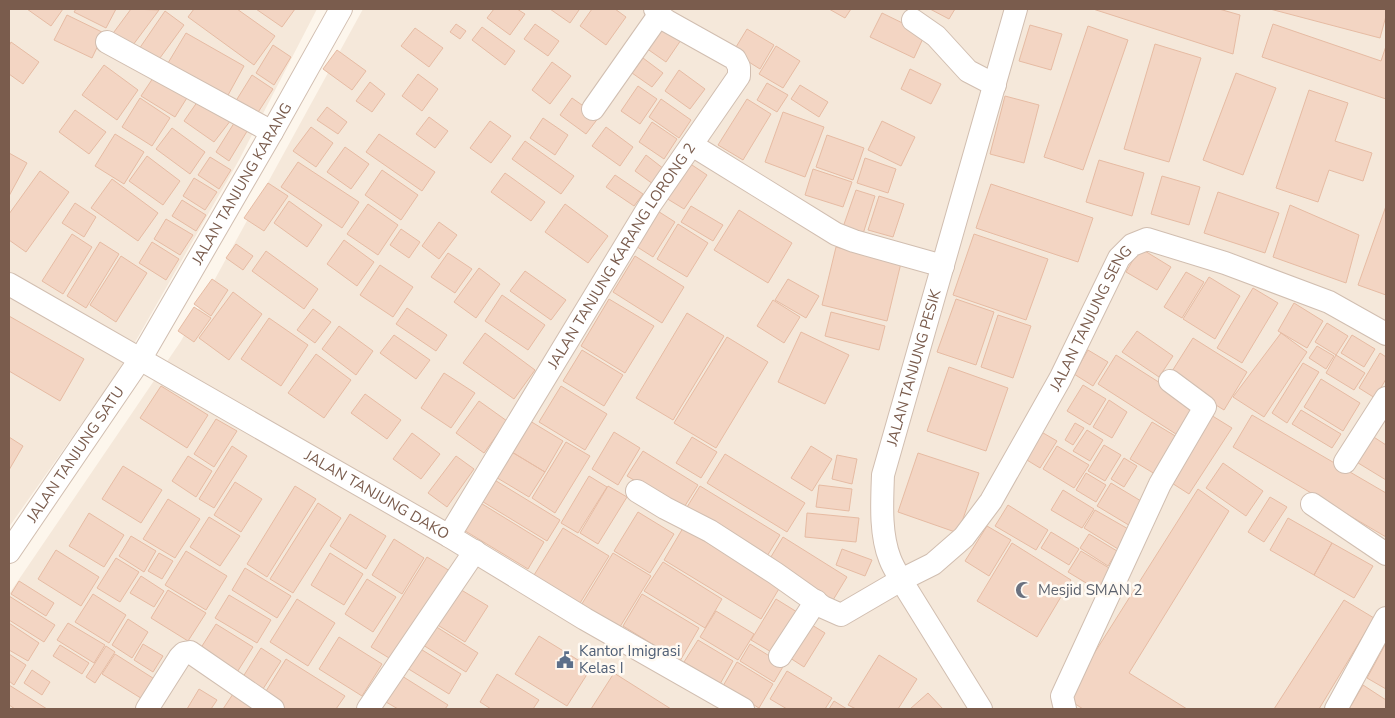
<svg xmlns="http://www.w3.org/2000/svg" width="1395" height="718" viewBox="0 0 1395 718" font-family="'Nunito Sans',sans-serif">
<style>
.residential{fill:#f5e8da}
.building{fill:#f3d5c3;stroke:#e6bba3}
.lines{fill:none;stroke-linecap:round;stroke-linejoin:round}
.minor-casing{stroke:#d1beb0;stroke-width:24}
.minor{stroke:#fff;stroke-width:22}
.labels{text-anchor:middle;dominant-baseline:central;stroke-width:5;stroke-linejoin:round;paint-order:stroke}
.street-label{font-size:15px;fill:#7a5c4d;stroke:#fffaf3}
.worship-label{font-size:15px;fill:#5b616d;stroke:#fffaf3;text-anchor:start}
.service-label{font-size:15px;fill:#4e5e75;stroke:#fffaf3;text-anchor:start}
</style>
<rect width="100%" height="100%" fill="#fdf6ec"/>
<path class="residential" d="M9,9H317L239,160L118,372L9,527Z
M363,9H1386V709H9V594L181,341Z"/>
<path class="building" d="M27,9H63L51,26Z
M76,9H116L106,28L74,12Z
M131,9L159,10L130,49L111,36Z
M194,9H237L275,36L254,65L188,17Z
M256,9H295L282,27Z
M494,9H517L525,14L510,35L487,18Z
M550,9H578L579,10L570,23Z
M592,9H615L626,17L606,45L580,26Z
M829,9H851L845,18Z
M930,9H955L949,19Z
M1093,9H1219L1240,15L1233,54Z
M1270,9H1386V16L1380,38Z
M165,11L184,25L157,62L139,49Z
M882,13L925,34L914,58L870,37Z
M67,15L104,33L92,58L54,40Z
M456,24L466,31L460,39L450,32Z
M535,24L559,41L548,56L524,39Z
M1273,24L1381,61L1386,46V99L1262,57Z
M1030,25L1062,34L1051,70L1019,61Z
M660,26L681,40L666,62L646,48Z
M1088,26L1128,40L1083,170L1044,157Z
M482,27L515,51L505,65L472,40Z
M415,28L443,48L429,67L401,46Z
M747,29L774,45L760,69L733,52Z
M186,33L244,66L227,97L168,63Z
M11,42L39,62L23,84L9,74V46Z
M1155,44L1201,58L1169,162L1124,149Z
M273,45L291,57L274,85L256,73Z
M776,46L800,61L783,88L759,74Z
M337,50L366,71L352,90L323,69Z
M643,58L663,73L652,87L632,73Z
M552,62L571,76L550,104L532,90Z
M104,65L138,90L117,120L82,95Z
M910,69L941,84L931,104L901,89Z
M679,70L705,89L690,109L665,91Z
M157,72L190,93L175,117L141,96Z
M1236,73L1276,88L1243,175L1203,160Z
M418,74L438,89L422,111L402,96Z
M252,75L273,89L255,117L234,104Z
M370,82L385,94L372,112L356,101Z
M767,83L788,95L777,112L757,100Z
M800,85L828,102L819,117L791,99Z
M638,86L657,99L640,124L621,111Z
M1309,90L1348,103L1335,141L1372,153L1363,181L1329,170L1318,202L1276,188Z
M1005,96L1039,105L1024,163L990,154Z
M140,98L170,118L152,146L122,127Z
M200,98L231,120L214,142L184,121Z
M572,98L599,117L586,134L560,115Z
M661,99L691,120L679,138L649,117Z
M747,99L771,114L743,160L718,145Z
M327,107L347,122L338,134L317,120Z
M75,110L106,132L89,154L59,132Z
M783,112L824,127L805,177L765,162Z
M429,117L448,131L435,148L416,134Z
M543,118L568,135L555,155L530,138Z
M236,120L249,128L229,161L216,152Z
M490,121L511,136L491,163L470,148Z
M882,121L915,137L901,166L868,150Z
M652,122L677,139L664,159L639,142Z
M311,127L333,143L316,167L293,151Z
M606,127L633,147L620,166L592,146Z
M172,128L205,152L190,174L156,149Z
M115,134L144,152L124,184L95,166Z
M379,134L435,172L422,191L366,152Z
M827,135L864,148L853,180L816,167Z
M525,141L574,176L561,194L512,159Z
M345,147L369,164L351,189L327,172Z
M9,153L27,163L9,196Z
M646,155L664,169L653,184L635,171Z
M147,156L180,181L163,205L129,181Z
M210,157L231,170L219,189L198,175Z
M865,158L896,169L888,193L857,183Z
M1099,160L1144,173L1132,216L1086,202Z
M298,162L359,202L342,228L281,187Z
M689,163L707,175L684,209L666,198Z
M813,169L852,182L843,207L805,195Z
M382,170L418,195L401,220L365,195Z
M40,171L69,192L26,252L9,240V214Z
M505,173L545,202L531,221L491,192Z
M615,175L643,194L634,206L606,187Z
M1162,176L1200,187L1189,225L1151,214Z
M194,178L217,192L205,210L183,196Z
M112,179L158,213L138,241L91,208Z
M268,183L288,196L264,231L244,218Z
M991,184L1093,218L1078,262L976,228Z
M856,190L875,196L862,237L842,230Z
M1218,192L1279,213L1265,253L1204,233Z
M879,196L904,204L893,237L868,230Z
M182,200L206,215L196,231L172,216Z
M289,201L322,225L307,247L274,223Z
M75,203L96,217L84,237L62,223Z
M368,204L398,225L378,255L347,234Z
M565,204L608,236L588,263L545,232Z
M1290,205L1359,235L1346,283L1273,257Z
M691,206L723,225L713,241L681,222Z
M1386,206V295L1358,285Z
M653,208L675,222L653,257L631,243Z
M739,210L792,243L768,283L714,250Z
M166,219L193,235L180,255L154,239Z
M439,222L457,235L439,259L422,246Z
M678,224L708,243L687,277L657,259Z
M401,229L420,242L409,258L390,245Z
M72,234L92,247L63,294L42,281Z
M974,234L1048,259L1026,320L953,295Z
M344,240L374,262L357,286L327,264Z
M100,242L119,254L86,308L67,296Z
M152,242L179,259L166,280L139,263Z
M236,244L253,256L243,270L226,258Z
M836,247L901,263L887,321L822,305Z
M1140,248L1171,267L1157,290L1126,272Z
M266,251L318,289L304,309L252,271Z
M448,253L472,269L455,293L431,277Z
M121,256L147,273L116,322L90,305Z
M635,256L684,287L662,323L613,292Z
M380,265L413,287L393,317L360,295Z
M479,268L500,284L476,318L454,302Z
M525,271L566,300L551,320L510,291Z
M1186,272L1204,282L1182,318L1164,307Z
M1209,277L1240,296L1215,339L1183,319Z
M212,279L228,290L211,316L194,304Z
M788,279L819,296L806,318L775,300Z
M1253,288L1278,303L1242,363L1217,348Z
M233,292L262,314L229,360L199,338Z
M502,295L545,325L528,350L485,321Z
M609,299L654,326L625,373L581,346Z
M956,299L994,312L976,365L937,352Z
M773,300L800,317L784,343L757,326Z
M1294,303L1323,321L1307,348L1278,331Z
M194,307L211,318L194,342L178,331Z
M407,308L447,335L436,351L396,324Z
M313,309L331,322L315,343L297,330Z
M831,312L885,326L879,350L825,336Z
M687,313L724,336L673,420L636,398Z
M998,315L1031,326L1013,378L981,367Z
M9,316L84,359L60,401L9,371Z
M269,318L308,345L281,386L241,359Z
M1327,323L1348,336L1336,355L1315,342Z
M339,326L373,351L356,375L322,349Z
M1137,331L1173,356L1159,377L1122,352Z
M801,332L849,355L825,404L778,382Z
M485,333L535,370L514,399L463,363Z
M1281,333L1307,352L1264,417L1233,397Z
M394,335L430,360L416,379L380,353Z
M1352,335L1375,349L1364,367L1341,353Z
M727,337L768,362L716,448L674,423Z
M1193,338L1247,372L1224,410L1169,376Z
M1317,346L1334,356L1326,369L1309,358Z
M582,350L623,375L604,406L563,381Z
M1088,350L1108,362L1093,386L1074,374Z
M1380,353L1386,357V379L1375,398L1359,388Z
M316,354L351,380L324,418L288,393Z
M1116,355L1198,407L1179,436L1098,384Z
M1336,355L1365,373L1354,390L1326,373Z
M1303,363L1319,372L1287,423L1272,413Z
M949,367L1008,388L986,451L927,431Z
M444,373L475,393L451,428L421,408Z
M1321,379L1360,403L1343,431L1304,407Z
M1083,385L1106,399L1090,425L1067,411Z
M161,386L208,415L187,448L140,418Z
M561,386L607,414L585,450L539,422Z
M365,394L401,420L387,439L351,413Z
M1109,400L1127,412L1112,438L1093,427Z
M479,401L507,421L484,453L456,433Z
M1301,410L1341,434L1332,448L1292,424Z
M1206,412L1232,428L1189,494L1164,478Z
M1252,415L1386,493V537L1233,447Z
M216,419L237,431L214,467L194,454Z
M530,421L563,441L545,472L512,452Z
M1152,422L1177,437L1155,474L1130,459Z
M1075,423L1084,428L1073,445L1065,440Z
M1038,430L1057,441L1040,468L1022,457Z
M1087,430L1103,440L1090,461L1073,451Z
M614,432L640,448L618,485L592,469Z
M1366,432L1386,445V480L1350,458Z
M412,433L440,454L421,479L393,459Z
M9,437L23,446L9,470Z
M692,437L717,452L701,478L676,463Z
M566,442L590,456L555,513L532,498Z
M1104,445L1121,455L1105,481L1088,471Z
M232,446L247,456L214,508L199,499Z
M811,446L832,459L812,491L791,478Z
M1057,446L1089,465L1074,488L1043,469Z
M510,451L545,472L529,497L494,476Z
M643,451L698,485L683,509L627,476Z
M918,453L979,473L958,533L898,512Z
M725,454L805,503L787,532L707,483Z
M837,455L857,459L852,484L832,479Z
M188,456L212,471L196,497L172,481Z
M456,456L474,469L447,507L428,493Z
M1124,458L1137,466L1124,487L1111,479Z
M1223,463L1263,491L1246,516L1206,488Z
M123,466L162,490L141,523L102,499Z
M1086,473L1106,485L1096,502L1076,490Z
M589,476L607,487L578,533L561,523Z
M493,479L560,520L547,541L480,500Z
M235,482L262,499L241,532L214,515Z
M1111,483L1146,504L1132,527L1097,506Z
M819,485L852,489L849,511L816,507Z
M295,486L316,499L267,577L247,564Z
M608,486L627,497L598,544L580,533Z
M700,486L780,535L764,561L684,512Z
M1198,489L1229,511L1129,673L1187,709H1083L1066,698Z
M1063,490L1094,509L1082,528L1051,510Z
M1270,497L1287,507L1264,542L1248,532Z
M168,499L200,519L175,558L143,539Z
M479,502L544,542L528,569L462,529Z
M318,503L341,518L293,593L270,579Z
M1008,505L1048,530L1036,550L995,526Z
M1095,510L1130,530L1118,549L1084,528Z
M638,512L674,534L650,573L614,551Z
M89,513L124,535L104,567L69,546Z
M807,513L859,518L856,542L805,537Z
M350,514L386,536L366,569L330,546Z
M209,517L240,536L220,566L190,547Z
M1288,518L1332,543L1314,575L1270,550Z
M987,526L1011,540L989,576L965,561Z
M563,528L609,556L577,608L531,580Z
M683,528L780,587L761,619L664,560Z
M1051,532L1079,549L1069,565L1041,548Z
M1089,534L1117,551L1108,566L1080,548Z
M131,536L156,551L144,572L119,556Z
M783,537L847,577L830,605L766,565Z
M394,539L424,558L402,594L372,575Z
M1012,543L1071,580L1037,637L977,601Z
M1332,543L1373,566L1354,598L1314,575Z
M842,549L872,560L865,576L836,565Z
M56,550L99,577L81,606L38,579Z
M186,551L227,576L206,610L165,585Z
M1081,551L1114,571L1101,592L1068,572Z
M159,553L173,561L162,579L148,571Z
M330,553L363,574L344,605L311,585Z
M613,553L651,576L618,630L580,607Z
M427,557L450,571L394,661L371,647Z
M116,558L139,572L120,602L97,588Z
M663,562L722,599L705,628L644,591Z
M245,568L291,596L277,618L232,590Z
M141,576L164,591L154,607L130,593Z
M367,579L396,597L373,632L345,614Z
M19,581L54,603L46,616L11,594Z
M458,588L488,606L465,642L436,624Z
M168,590L206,613L188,641L151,618Z
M93,594L126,615L109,643L75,622Z
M642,594L699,628L680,661L623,626Z
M229,595L271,620L257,643L215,618Z
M9,596L55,625L44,642L9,620Z
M297,599L335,623L308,666L270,642Z
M776,599L797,612L773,653L751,640Z
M1344,600L1374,618L1319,709H1274Z
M716,611L754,634L738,660L700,637Z
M128,619L148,632L132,658L112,645Z
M807,622L825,633L804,667L787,656Z
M9,623L39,643L28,661L9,650Z
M68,623L105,645L94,663L57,640Z
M216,624L253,647L234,677L197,654Z
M435,626L478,653L466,672L423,645Z
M539,636L591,668L567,706L515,674Z
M339,637L382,664L362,696L319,669Z
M698,640L733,661L720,684L684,662Z
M1386,643V689L1367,678Z
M143,644L163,656L153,672L134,660Z
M750,644L784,665L774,682L740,661Z
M60,645L89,663L82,674L53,656Z
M106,646L115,652L95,683L86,677Z
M261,648L281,661L261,692L241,680Z
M419,648L461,674L449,694L407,668Z
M9,654L26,665L14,685L9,681Z
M115,654L156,680L144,700L102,674Z
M879,655L917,679L898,709H856L848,705Z
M286,659L345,696L336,709H283L263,696Z
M737,662L773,684L759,708L723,686Z
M32,670L50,682L42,695L24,683Z
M787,671L832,698L825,709H787L770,699Z
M614,673L671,709H591Z
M497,674L539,700L533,709H491L480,702Z
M402,676L448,705L445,709H398L386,702Z
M9,685L47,709H15L9,705Z
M1363,685L1386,700V709H1349Z
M199,689L217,700L211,709H187Z
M235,691L264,709H223Z
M928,693L943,709H910Z
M834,701L847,709H829Z"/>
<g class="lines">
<g class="minor-casing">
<g id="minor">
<path d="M913,20L936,36L968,71L995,85"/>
<path d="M107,42L272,132"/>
<path d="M593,109L659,15"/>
<path d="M692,145L836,234L854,241L943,266"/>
<path id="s1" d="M9,284L449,536L585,619L743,709"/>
<path d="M1345,462L1386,398"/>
<path id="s2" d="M637,491L665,508L710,531L775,573L823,607L841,615L901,580L933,564L964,537L991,501L1060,379L1119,258L1132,245L1147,239L1225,263L1329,302L1386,334"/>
<path d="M1312,504L1386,554"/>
<path id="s3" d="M449,536L650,205L739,76V67L735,59L667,21L659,15L655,9"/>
<path id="s4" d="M9,552L141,358L272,132L341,9"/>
<path d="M780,656L816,601"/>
<path d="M147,709L180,657L184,653L190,652L273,709"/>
<path d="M368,709L475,551"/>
<path id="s5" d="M981,709L901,580C897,573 893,567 890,559C880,534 882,502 883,475L1016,9"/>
<path d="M1065,709L1062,696L1160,484L1205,407L1170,381"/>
<path d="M1336,709L1386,618"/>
</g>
</g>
<use href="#minor" class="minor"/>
</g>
<defs>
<g id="mosque-bare" transform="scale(1.35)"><path d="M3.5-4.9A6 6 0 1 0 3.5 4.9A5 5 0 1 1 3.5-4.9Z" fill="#6b7280" stroke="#fffaf3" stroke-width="2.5" paint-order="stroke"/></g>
<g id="civic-bare" transform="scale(1.35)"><path d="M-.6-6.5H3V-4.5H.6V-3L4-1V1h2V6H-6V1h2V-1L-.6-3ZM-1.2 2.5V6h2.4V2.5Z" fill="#5c6f8a" stroke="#fffaf3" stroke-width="2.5" paint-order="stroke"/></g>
</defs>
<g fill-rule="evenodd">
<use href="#mosque-bare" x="1024" y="590"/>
<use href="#civic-bare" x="565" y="660"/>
</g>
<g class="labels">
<g class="street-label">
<text stroke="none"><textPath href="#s4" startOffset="436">JALAN TANJUNG KARANG</textPath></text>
<text stroke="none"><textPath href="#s3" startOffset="329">JALAN TANJUNG KARANG LORONG 2</textPath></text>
<text stroke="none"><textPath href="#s2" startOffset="639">JALAN TANJUNG SENG</textPath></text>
<text stroke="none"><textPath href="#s5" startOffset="372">JALAN TANJUNG PESIK</textPath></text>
<text stroke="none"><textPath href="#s4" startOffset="118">JALAN TANJUNG SATU</textPath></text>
<text stroke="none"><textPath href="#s1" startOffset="424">JALAN TANJUNG DAKO</textPath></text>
</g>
<g class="worship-label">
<text x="1038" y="590">Mesjid SMAN 2</text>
</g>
<g class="service-label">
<text x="579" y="651">Kantor Imigrasi<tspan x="579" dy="17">Kelas I</tspan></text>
</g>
</g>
<rect width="1395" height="718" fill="none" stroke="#7a5c4d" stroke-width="20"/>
</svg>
